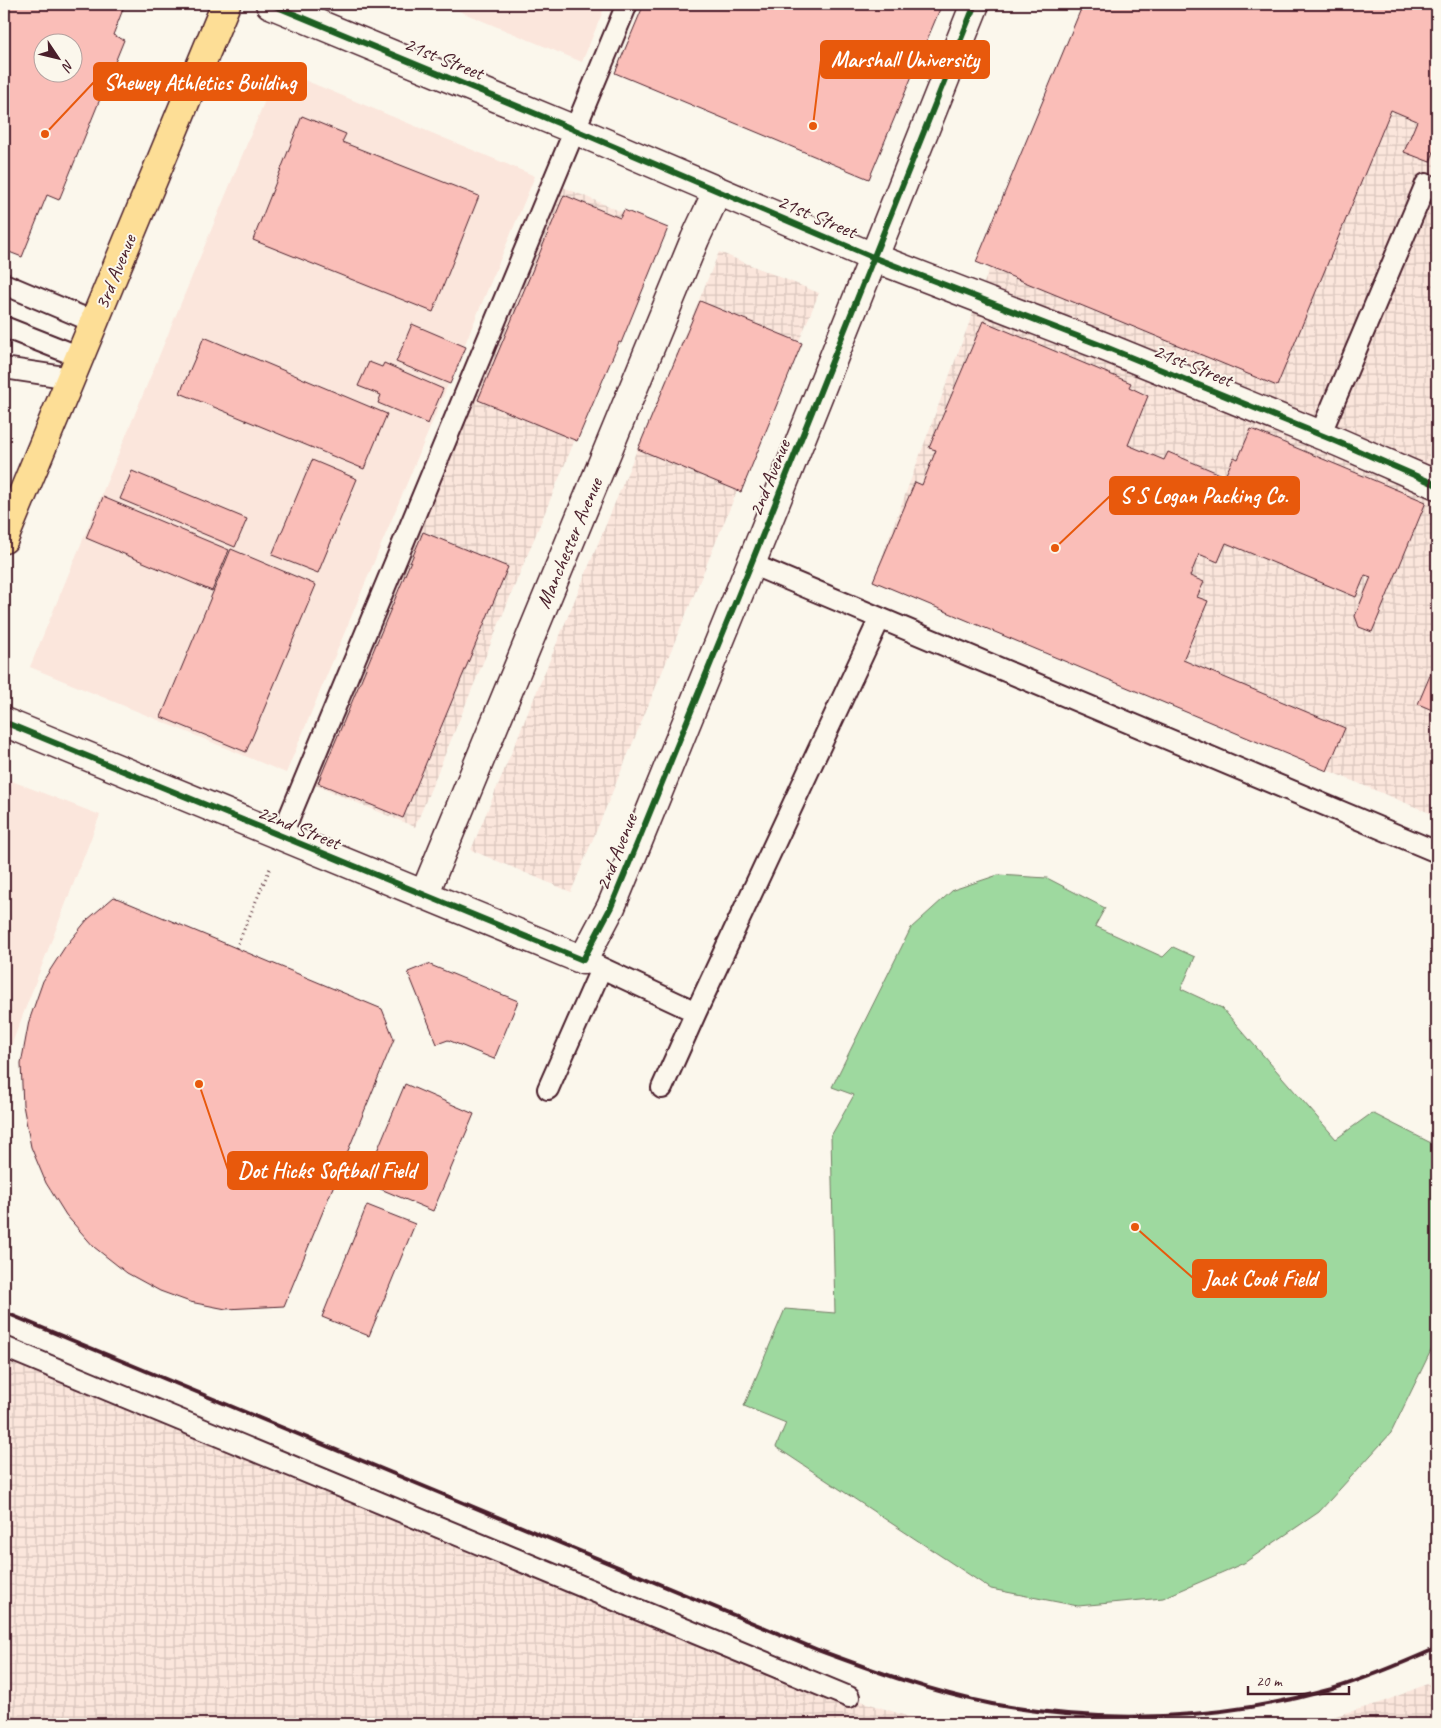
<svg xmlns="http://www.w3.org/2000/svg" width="1441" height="1728" viewBox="0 0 1441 1728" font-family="Caveat,sans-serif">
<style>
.built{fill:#fbe6dc}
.industrial{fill:url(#industrial-grid)}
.grass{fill:#9ed99f;stroke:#747c65}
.building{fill:#fabeb8;stroke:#4a1f2b;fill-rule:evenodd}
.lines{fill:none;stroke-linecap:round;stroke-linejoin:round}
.lane-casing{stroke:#4a1f2b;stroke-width:24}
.street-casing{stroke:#4a1f2b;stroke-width:31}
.primary-casing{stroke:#4a1f2b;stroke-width:31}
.path{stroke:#4a1f2b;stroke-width:3;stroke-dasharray:1 4;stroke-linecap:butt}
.lane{stroke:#fbf7ec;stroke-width:20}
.street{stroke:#fbf7ec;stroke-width:28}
.primary{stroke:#fdde96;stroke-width:28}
.rail{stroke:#4a1f2b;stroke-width:4}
.cycleway-casing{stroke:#fbf7ec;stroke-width:9}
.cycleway{stroke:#1b5e20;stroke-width:6}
.labels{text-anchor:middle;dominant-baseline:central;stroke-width:4;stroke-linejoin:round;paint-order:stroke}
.street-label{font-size:21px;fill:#4a1f2b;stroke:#fbf7ec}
.leader{fill:none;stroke:#e8590c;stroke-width:2}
.callout-dot{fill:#e8590c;stroke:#fbf7ec;stroke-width:2}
.callout{fill:#e8590c;stroke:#e8590c;stroke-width:2}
.callout-label{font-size:22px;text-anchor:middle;font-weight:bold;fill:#fff}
</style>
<defs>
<pattern id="industrial-grid" width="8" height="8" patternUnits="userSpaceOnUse" patternTransform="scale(1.25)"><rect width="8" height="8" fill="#fbe6dc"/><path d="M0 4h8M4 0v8" fill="none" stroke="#d9c5bd"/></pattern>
</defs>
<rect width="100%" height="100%" fill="#fbf7ec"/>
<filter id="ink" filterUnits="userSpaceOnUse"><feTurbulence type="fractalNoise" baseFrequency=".02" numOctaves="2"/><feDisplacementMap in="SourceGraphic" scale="10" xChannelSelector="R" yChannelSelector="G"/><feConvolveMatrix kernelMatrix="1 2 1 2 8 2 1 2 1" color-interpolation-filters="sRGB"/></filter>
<g filter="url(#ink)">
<path class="built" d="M442,4H606L582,62Z
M278,69L535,176L286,773L30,667Z
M4,778L100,815L4,1064Z"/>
<path class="industrial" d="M1088,4H1437V816L873,581Z
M563,187L662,229L415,827L315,785Z
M719,252L819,293L571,892L471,850Z
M4,1347L849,1697L906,1716L942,1724H4Z
M1437,1680V1724H1308L1380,1703Z"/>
<path class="grass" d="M998,875L1047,878L1105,908L1095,926L1163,957L1173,947L1195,957L1181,989L1222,1008L1336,1139L1372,1113L1437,1146V1338L1391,1433L1319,1512L1244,1563L1163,1598L1078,1606L991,1589L776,1447L786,1423L744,1406L785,1309L835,1313L831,1136L854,1095L832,1087L911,928L953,890Z"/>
<path class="building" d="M4,4H125L113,35L124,40L59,200L47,195L22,257L4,250ZM42,42H72V72H42Z
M644,4H942L869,179L615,73Z
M1083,4H1437V144L1430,162L1404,152L1417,121L1391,110L1277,386L976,262Z
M302,116L346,134L342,142L479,196L433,312L253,240Z
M564,195L620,218L624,210L668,228L621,343L619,342L577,441L478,400Z
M700,301L802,343L741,492L638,449Z
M983,321L1131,383L1129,387L1148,396L1128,445L1164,460L1168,452L1225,476L1234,457L1238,459L1251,429L1426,502L1372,632L1359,627L1355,616L1371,577L1365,575L1356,597L1226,543L1218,562L1199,554L1190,576L1204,582L1197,597L1208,601L1183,660L1345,728L1327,771L873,581L915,482L922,485L936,450L929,448Z
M412,324L466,347L450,384L396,362Z
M204,337L387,414L364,469L180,393Z
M369,362L382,367L384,363L443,389L428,424L378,403L381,395L358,386Z
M312,460L357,479L318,573L272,555Z
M132,471L247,519L235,547L120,499Z
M103,497L229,550L212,591L86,538Z
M423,532L508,567L403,818L318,783Z
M231,549L316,585L246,752L161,717Z
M1437,659V712L1418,704Z
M114,897L382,1009L394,1039L284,1306L226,1309L190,1302L160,1291L127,1273L94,1247L66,1215L46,1183L31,1147L23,1105L21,1064L29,1021L43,981L65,947L87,920Z
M428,964L518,1001L494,1059L448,1040L437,1044L408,972Z
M405,1084L474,1114L433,1211L364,1182Z
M367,1205L415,1224L369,1336L322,1317Z"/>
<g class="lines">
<g class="lane-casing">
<path id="lane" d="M4,284L94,322
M4,327L80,357
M4,368L71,378
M1320,435L1426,184L1437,189
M751,564L1437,852
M281,837L627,4
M591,963L696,1012
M662,1088L696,1012L880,618
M548,1089L601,969
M4,1347L849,1697"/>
</g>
<g class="street-casing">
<path id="street" d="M270,4L575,130L875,258L1108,348L1338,442L1437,485
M4,722L583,960L611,907L637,844L751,564L975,4
M424,895L695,239L717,192"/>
</g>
<g class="primary-casing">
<path id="primary" d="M4,539L226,4"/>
</g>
<path class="path" d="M236,948L271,866"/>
<use href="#lane" class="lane"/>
<use href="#street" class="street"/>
<use href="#primary" class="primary"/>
<path class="rail" d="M4,1312L818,1650C875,1671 932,1692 992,1704C1104,1725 1222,1720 1332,1689C1368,1678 1403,1663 1437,1648"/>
<g class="cycleway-casing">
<path id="cycleway" d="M270,4L575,130L875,258L1108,348L1338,442L1437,485
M4,722L583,960L611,907L637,844L751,564L975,4"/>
</g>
<use href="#cycleway" class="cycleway"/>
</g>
</g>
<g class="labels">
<g class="street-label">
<text transform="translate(444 58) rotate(22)">21st Street</text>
<text transform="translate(817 216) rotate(23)">21st Street</text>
<text transform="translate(115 272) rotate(-68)">3rd Avenue</text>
<text transform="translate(1193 365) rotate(22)">21st Street</text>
<text transform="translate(769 478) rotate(-68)">2nd Avenue</text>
<text transform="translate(569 543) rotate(-67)">Manchester Avenue</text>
<text transform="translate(299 827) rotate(22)">22nd Street</text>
<text transform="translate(616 852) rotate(-68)">2nd Avenue</text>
</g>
</g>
<path class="leader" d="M813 126L821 60M45 134L94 82M1055 548L1110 496M199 1084L228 1170M1135 1227L1193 1278"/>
<g class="callout-dot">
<circle cx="813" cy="126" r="5"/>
<circle cx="45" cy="134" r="5"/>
<circle cx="1055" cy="548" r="5"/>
<circle cx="199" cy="1084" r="5"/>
<circle cx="1135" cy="1227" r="5"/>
</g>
<g class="callout">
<rect x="821" y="41" width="168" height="37" rx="5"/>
<rect x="94" y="63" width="212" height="37" rx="5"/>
<rect x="1110" y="477" width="189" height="37" rx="5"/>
<rect x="228" y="1152" width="199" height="37" rx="5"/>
<rect x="1193" y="1260" width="133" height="37" rx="5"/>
</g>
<g class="callout-label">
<text x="905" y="67">Marshall University</text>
<text x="200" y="90">Shewey Athletics Building</text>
<text x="1204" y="503">S S Logan Packing Co.</text>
<text x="327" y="1178">Dot Hicks Softball Field</text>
<text x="1260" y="1286">Jack Cook Field</text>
</g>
<rect width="1441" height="1728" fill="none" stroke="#fbf7ec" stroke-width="20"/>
<rect x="10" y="10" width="1421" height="1708" fill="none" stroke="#4a1f2b" stroke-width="2" filter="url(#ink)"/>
<g transform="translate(58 58) rotate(125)"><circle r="24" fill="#fbf7ec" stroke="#b4a19f"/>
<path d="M0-4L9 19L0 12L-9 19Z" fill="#4a1f2b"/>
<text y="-8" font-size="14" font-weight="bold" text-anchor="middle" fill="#4a1f2b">N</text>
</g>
<path d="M1248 1686v8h101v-8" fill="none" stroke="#4a1f2b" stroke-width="2.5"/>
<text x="1256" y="1686" font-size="15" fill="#4a1f2b" stroke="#fbf7ec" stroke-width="4" paint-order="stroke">20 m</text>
</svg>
